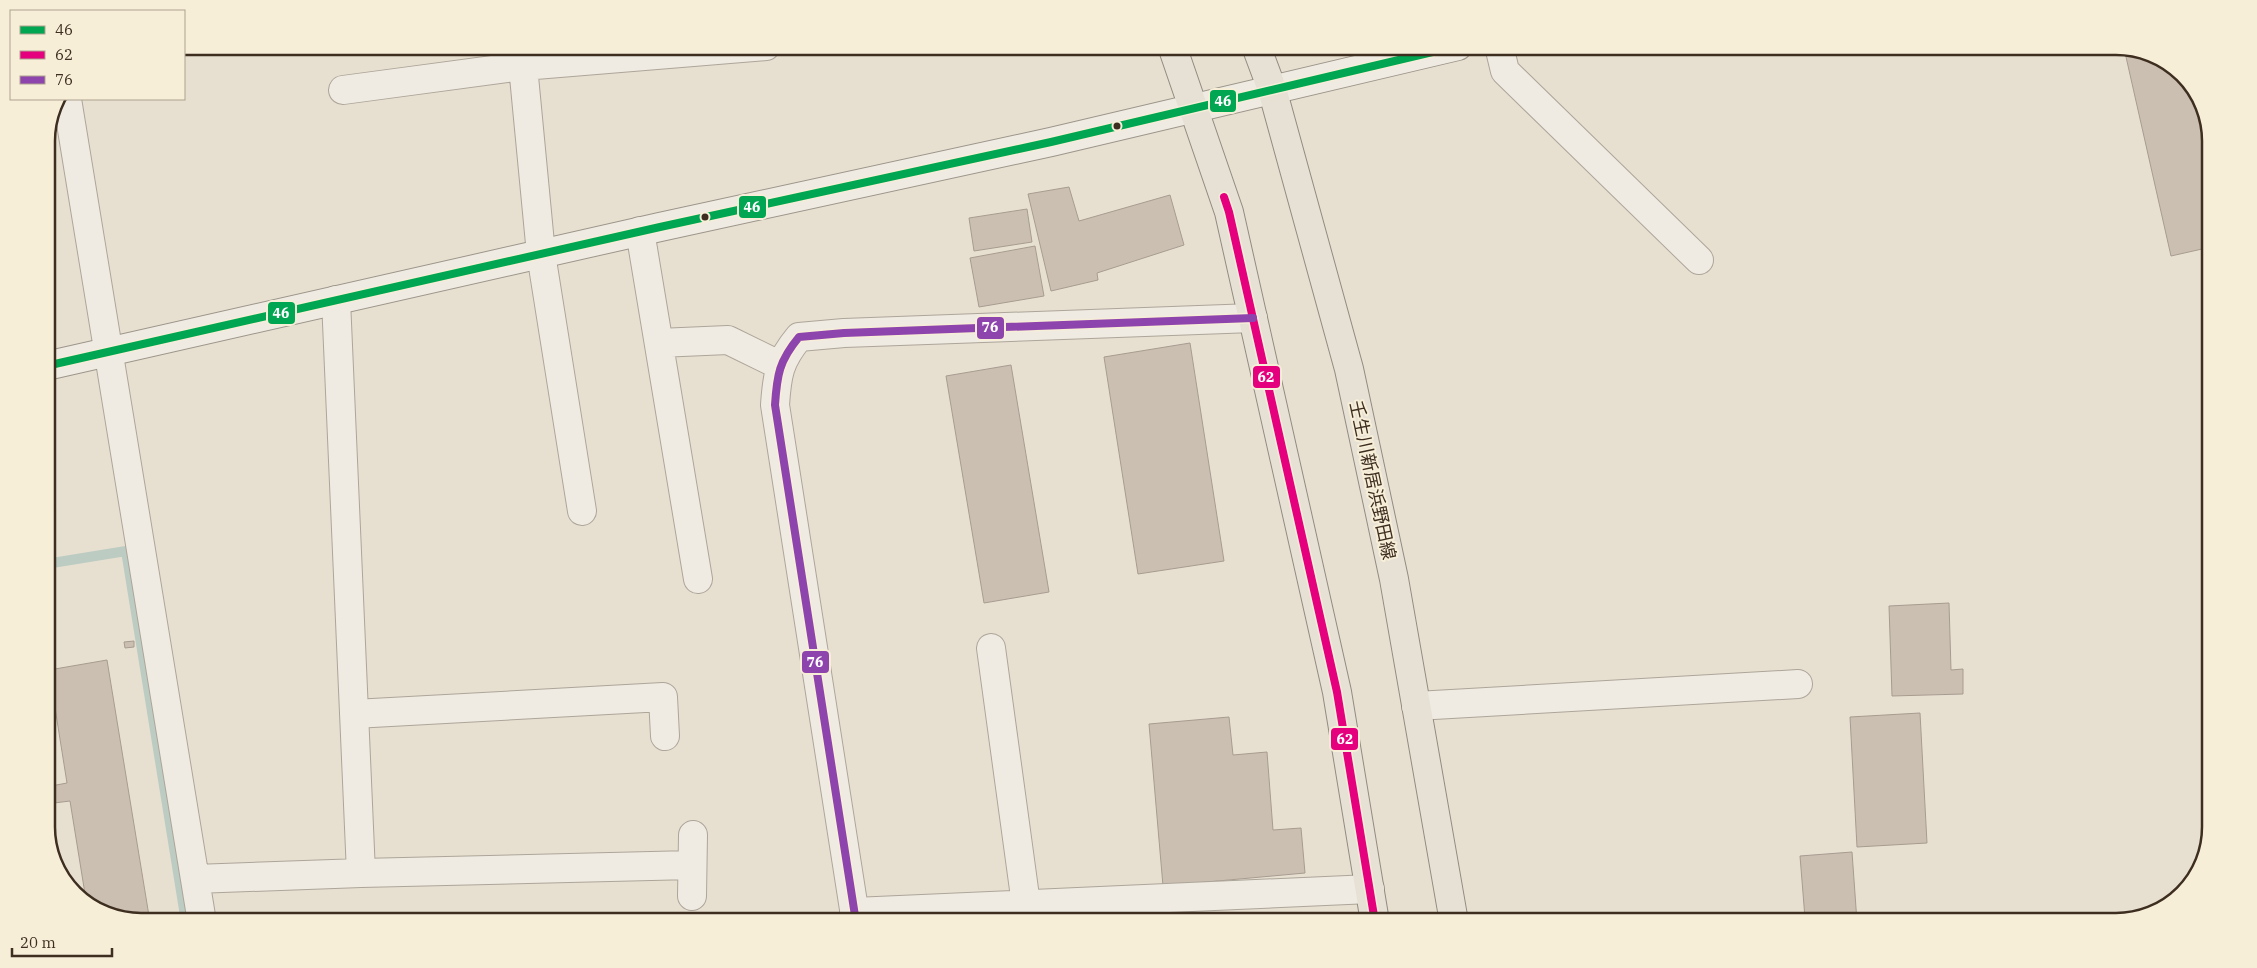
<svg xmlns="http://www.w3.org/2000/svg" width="2257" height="968" viewBox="0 0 2257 968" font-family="'IBM Plex Serif','Noto Sans JP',serif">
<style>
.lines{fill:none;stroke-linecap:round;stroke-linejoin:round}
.stream{stroke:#bcccc2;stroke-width:10}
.building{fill:#cbbfb2;stroke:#a89c90}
.street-casing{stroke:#ada599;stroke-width:30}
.secondary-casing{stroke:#9c958a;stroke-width:30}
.primary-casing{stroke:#928b80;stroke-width:30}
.street{stroke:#efebe3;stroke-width:28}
.secondary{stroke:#efebe3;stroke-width:28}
.primary{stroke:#e6e1d4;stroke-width:28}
.bus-1-casing{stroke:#f7eed8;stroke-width:11}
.bus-2-casing{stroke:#f7eed8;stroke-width:11}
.bus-3-casing{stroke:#f7eed8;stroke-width:11}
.bus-1{stroke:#00a651;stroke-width:8}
.bus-2{stroke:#e5007d;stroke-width:8}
.bus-3{stroke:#8e44ad;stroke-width:8}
.bus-dot{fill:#3d2e20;stroke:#f7eed8;stroke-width:2}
.labels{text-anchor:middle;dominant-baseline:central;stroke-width:4;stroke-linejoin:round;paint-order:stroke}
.street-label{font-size:18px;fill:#3d2e20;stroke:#f7eed8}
.rim{fill:none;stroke:#3d2e20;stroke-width:2.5}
.line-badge{stroke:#f7eed8;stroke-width:2}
.badge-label{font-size:14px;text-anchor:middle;font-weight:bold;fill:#fff}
</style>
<rect width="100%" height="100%" fill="#e7e0d1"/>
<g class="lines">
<path class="stream" d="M46,564L126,551L186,922"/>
</g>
<path class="building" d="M2124,48L2152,53L2195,88L2211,135V247L2171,256Z
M1069,187L1079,221L1170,195L1184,245L1097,273L1098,280L1051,291L1028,194Z
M1027,209L1032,242L974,251L969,218Z
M1035,246L1044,296L979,307L970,258Z
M1190,343L1224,561L1138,574L1104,357Z
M1011,365L1049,592L984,603L946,376Z
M1949,603L1951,670L1963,669V694L1892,696L1889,606Z
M134,641V647L125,648L124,642Z
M107,660L150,922L105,915L86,900L70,801L46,804V777L51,786L67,783L49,670Z
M1920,713L1927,843L1857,847L1850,717Z
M1229,717L1233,755L1267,752L1273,830L1301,828L1305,873L1163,886L1149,724Z
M1852,852L1857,922H1795V919L1805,918L1800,856Z
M1048,913L1057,922H1041Z"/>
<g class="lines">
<g class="street-casing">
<path id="street" d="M1499,46L1505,71L1699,260
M523,66L541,254L582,511
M343,90L523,66L766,46
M67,99L202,922
M640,231L698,579
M659,343L728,340L781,366
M991,648L1026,904
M1416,706L1798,684
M354,714L663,697L665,736
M361,873L692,865
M195,879L361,873L336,300
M692,896L693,835
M854,912L1370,889
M856,922L775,405C777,375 779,361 799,337L844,333L1253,318"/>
</g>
<g class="secondary-casing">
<path id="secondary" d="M46,366L660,227L1051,142L1458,46"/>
</g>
<g class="primary-casing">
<path id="primary" d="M1172,46L1229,212L1337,692L1375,922
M1256,46L1272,89L1349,369L1394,579L1454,922"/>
</g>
<use href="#street" class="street"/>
<use href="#secondary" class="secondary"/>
<use href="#primary" class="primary"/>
<g class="bus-1-casing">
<path id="bus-1" d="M46,366L660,227L1051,142L1458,46"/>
</g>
<g class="bus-2-casing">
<path id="bus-2" d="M1224,197L1229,212L1337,692L1375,922"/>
</g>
<g class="bus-3-casing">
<path id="bus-3" d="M856,922L775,405C777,375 779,361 799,337L844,333L1253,318"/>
</g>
<use href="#bus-1" class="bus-1"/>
<use href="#bus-2" class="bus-2"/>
<use href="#bus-3" class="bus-3"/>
</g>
<g class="bus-dot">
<circle cx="1117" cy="126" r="4.5"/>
<circle cx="705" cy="217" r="4.5"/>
</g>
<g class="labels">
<g class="street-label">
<text transform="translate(1373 480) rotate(78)">壬生川新居浜野田線</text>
</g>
</g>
<path d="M0 0H2257V968H0ZM141 55H2116A86 86 0 0 1 2202 141V827A86 86 0 0 1 2116 913H141A86 86 0 0 1 55 827V141A86 86 0 0 1 141 55Z" fill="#f7eed8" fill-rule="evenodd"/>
<path class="rim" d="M141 55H2116A86 86 0 0 1 2202 141V827A86 86 0 0 1 2116 913H141A86 86 0 0 1 55 827V141A86 86 0 0 1 141 55Z"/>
<g class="line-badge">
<rect x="1209" y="89" width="28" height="24" rx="5" fill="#00a651"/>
<rect x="738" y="195" width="29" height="24" rx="5" fill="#00a651"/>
<rect x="267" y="301" width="29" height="24" rx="5" fill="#00a651"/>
<rect x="976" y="316" width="29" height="24" rx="5" fill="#8e44ad"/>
<rect x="1252" y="365" width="29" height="24" rx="5" fill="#e5007d"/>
<rect x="801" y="650" width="29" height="24" rx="5" fill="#8e44ad"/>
<rect x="1330" y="727" width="29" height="24" rx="5" fill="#e5007d"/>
</g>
<g class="badge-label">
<text x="1223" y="106">46</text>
<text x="752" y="212">46</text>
<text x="281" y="318">46</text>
<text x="990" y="332">76</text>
<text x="1266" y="382">62</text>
<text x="815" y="667">76</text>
<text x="1345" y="744">62</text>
</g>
<rect x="10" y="10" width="175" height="90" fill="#f7eed8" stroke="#ada18e"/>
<rect x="20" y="26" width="25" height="8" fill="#00a651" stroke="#ada18e"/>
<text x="55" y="35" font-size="15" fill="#3d2e20">46</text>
<rect x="20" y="51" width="25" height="8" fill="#e5007d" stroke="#ada18e"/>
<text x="55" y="60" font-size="15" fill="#3d2e20">62</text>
<rect x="20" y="76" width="25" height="8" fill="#8e44ad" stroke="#ada18e"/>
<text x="55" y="85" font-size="15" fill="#3d2e20">76</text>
<path d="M12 948v8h100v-8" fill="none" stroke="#3d2e20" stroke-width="2.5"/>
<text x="20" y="948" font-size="15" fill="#3d2e20" stroke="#f7eed8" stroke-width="4" paint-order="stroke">20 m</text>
</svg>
